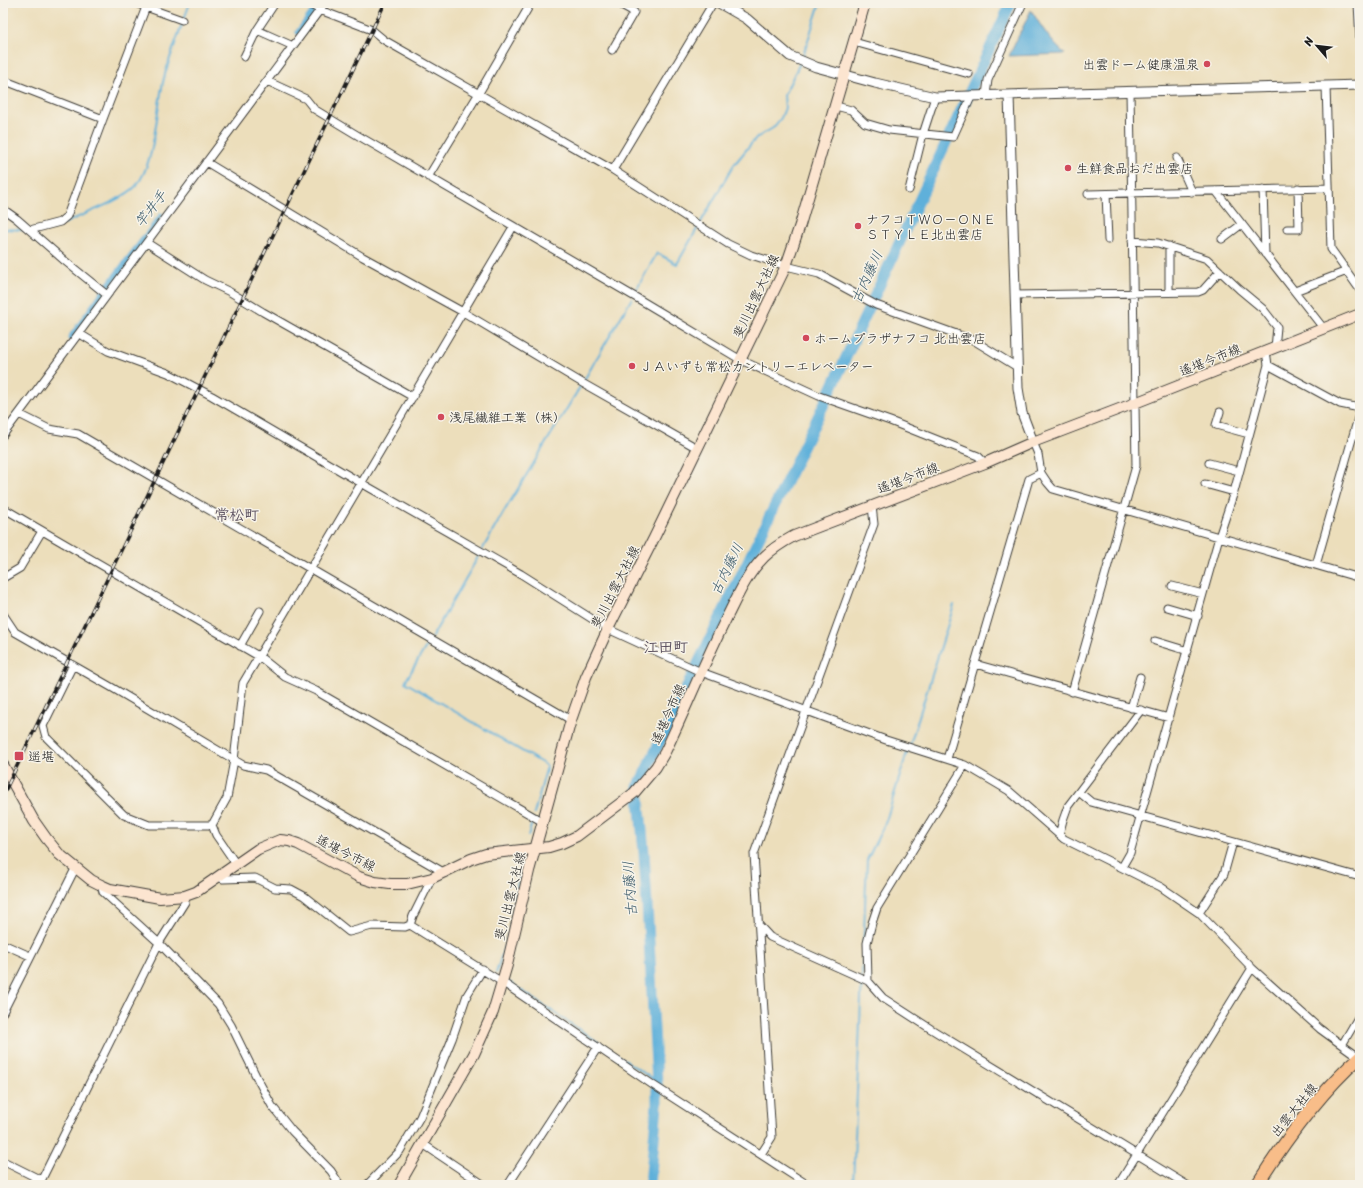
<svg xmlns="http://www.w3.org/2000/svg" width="1363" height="1188" viewBox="0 0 1363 1188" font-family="Sriracha,'Klee One',sans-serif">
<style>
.water{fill:#5fb0da;stroke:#3e667b}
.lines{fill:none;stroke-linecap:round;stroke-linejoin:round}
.stream{stroke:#5fb0da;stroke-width:2}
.canal{stroke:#5fb0da;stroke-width:7}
.river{stroke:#5fb0da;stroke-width:11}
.minor-casing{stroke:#3b3934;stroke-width:9}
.tertiary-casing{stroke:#3b3934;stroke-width:11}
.secondary-casing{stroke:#3b3934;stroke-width:12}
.primary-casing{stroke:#3b3934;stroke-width:14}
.minor{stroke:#fff;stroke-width:7}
.tertiary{stroke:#fff;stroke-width:9}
.secondary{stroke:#fce5d0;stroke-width:10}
.primary{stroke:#f8bd89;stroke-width:12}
.rail-casing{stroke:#1c1c1c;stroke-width:3.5}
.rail{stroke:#f7f3e8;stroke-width:2;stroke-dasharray:6;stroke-linecap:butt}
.poi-dot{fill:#d1495b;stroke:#f7f3e8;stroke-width:1.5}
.labels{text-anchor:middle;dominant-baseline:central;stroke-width:3;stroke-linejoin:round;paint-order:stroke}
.poi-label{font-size:13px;fill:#1c1c1c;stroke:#f7f3e8;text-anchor:start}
.street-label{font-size:13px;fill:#1c1c1c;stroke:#f7f3e8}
.water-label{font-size:14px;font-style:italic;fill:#375768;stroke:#f7f3e8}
.quarter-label{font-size:15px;font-weight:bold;fill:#5b505f;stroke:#f7f3e8}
</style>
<rect width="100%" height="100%" fill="#f7f3e8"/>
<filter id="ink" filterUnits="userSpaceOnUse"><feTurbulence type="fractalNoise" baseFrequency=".025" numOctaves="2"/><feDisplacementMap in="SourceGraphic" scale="8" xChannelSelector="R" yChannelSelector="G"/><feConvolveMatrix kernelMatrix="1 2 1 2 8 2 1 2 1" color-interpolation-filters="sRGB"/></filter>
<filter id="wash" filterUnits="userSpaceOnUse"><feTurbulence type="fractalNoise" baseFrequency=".012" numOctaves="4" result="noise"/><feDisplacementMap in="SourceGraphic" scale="16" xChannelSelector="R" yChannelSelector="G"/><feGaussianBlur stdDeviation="0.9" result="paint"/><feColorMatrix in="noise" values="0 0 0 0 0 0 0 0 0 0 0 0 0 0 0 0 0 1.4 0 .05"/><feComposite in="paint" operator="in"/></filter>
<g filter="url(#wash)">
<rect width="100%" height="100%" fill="#ecdebb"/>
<path class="water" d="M1031,10C1041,26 1050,41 1065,54L1009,56Z"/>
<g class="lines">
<path class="stream" d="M802,59L820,3
M63,224C81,215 123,200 136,186C156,162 156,109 164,78C171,52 181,28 190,3
M3,229L26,230
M38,231L59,226
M634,294L657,253L677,264L733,166L756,138L773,128L781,118L785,108L784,95L800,63
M432,637L505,510L580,387L632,298
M430,640L405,682L547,766L534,814
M910,745L954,605
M528,836L533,819
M496,973L510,929L520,867
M509,982L657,1082
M853,1185L867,860L886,821L908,749"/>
<path class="canal" d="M299,32L320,3
M71,338L100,297L161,217"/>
<path class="river" d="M650,1185L657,1105V1082L644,852L638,787L828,396L1011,3"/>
</g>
</g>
<g filter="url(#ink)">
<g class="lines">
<g class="minor-casing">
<path id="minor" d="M147,3L146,7L182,20
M307,3L320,10L372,30L384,40L613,170L728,244L751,255L786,266L819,274L876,305L973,340L1017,367
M1358,3L1360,41
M257,30L293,46
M854,42L969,74
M612,50L634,12L618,3
M244,57L257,30L275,3
M3,80L103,119
M267,81L306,99L314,109L357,135L642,301L741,360L819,396L890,421L978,456L985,463
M1326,86L1331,249L1360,290
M986,95L988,80L1023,3
M836,106L851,110L865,123L889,130L953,137L972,95
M1177,158L1192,192
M206,162L363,257L463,312L584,384L697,448
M613,170L713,3
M428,177L479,93L531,3
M1263,189L1265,254
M909,190L923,134L935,97
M1216,191L1324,329
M1088,194L1328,188
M1106,194L1108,240
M3,209L17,219L65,261L107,295
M1287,229H1299L1298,188
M30,230L60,222L67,216L103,119L146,7L136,3
M1222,239L1242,224
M1132,241L1158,243L1207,259L1239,289L1263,309L1277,327L1275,348
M147,243L205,280L230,292L263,312L413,397
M1169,246V292
M1295,291L1347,271
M1015,295L1198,292L1203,290L1220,271
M80,334L108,351L168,373L212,396L363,484L521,574L608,629L701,672L886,740L965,765L1009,791L1064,839L1161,887L1199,913L1252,968L1320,1029L1360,1058
M1268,365L1340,404L1360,408
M1220,412L1216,425L1249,434
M19,414L49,429L78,434L571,720
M3,435L325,3
M1033,442L1038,454L1041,473L1047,482L1053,489L1360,578
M1209,463L1239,471
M1205,484L1234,492
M3,508L260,657L285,677L316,691L543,822
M1316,565L1360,411
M3,578L20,568L42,531
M1172,586L1203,594
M1167,607L1198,616
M3,614L15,632L111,687L243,765L266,770L445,873
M1155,641L1188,651
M240,646L260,611
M975,664L1169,718
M73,665L43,726L46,737L124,815L149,825H212
M1072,692L1136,466L1130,91
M1131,708L1140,677
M947,759L1029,479L1041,473
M1079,792L1091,802L1360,877
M1059,835L1063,820L1068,806L1141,710
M236,864L216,835L212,825L227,798L234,760L243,683L513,227
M1122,867L1130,853L1219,537L1234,492L1268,365L1266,351
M218,877L223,879L255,878L275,888L291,889L304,896L349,932L372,926L405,927L410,925
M101,885L103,892L159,943L218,1004L231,1025L258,1080L272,1106L292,1131L331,1171L340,1185
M1199,913L1224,874L1233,842
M758,924L770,937L868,981L883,998L931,1029L1187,1185
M410,925L502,982L653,1085L808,1185
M410,925L413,916L432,878
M3,944L30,956
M868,981L867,943L872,923L877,908L965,765
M3,1012L76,867
M1342,1045L1360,1014
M423,1144L484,1185
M761,1154L772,1137L754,854L874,524L872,506
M3,1161L41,1180
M39,1185L159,943L185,902V896
M367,1185L400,1151L420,1117L452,1039L467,995L483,969
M508,1185L598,1047
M1118,1185L1252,968"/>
</g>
<g class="tertiary-casing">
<path id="tertiary" d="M719,3L747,19L790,56L816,67L875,83L935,97L1360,85
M1009,95L1018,388L1022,413L1033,442"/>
</g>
<g class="secondary-casing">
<path id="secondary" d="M3,765L34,821L46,838L59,854L91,880L101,885L110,889L160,898L185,896L196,892L258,849L280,840L289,841L298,844L359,877L375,882L390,884H407L432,878L471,859L486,854L549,847L562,843L577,836L634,793L656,767L665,752C686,708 704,663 726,619C737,597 747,574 764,557C773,548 783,542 794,536L985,463L1033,442L1135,403L1360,314
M399,1185L474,1054L493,1012L507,965L529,871L571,720L586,677L608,629L654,538L786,266L800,225L865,3"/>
</g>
<g class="primary-casing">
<path id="primary" d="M1257,1185C1286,1139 1319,1093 1360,1057"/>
</g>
<use href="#minor" class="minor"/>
<use href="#tertiary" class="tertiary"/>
<use href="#secondary" class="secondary"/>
<use href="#primary" class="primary"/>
<g class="rail-casing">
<path id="rail" d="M3,795L385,3"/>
</g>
<use href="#rail" class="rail"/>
</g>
</g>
<g class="poi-dot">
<circle cx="1207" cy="64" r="4"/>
<circle cx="1068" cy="168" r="4"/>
<circle cx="858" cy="226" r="4"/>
<circle cx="806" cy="338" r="4"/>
<circle cx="632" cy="366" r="4"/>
<circle cx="441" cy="417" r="4"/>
<rect x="14" y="751" width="10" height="10" rx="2"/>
</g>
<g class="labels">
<g class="poi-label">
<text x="1199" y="64" text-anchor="end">出雲ドーム健康温泉</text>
<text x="1076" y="168">生鮮食品おだ出雲店</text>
<text x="866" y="219">ナフコＴＷＯ－ＯＮＥ<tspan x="866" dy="15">ＳＴＹＬＥ北出雲店</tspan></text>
<text x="814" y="338">ホームプラザナフコ 北出雲店</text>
<text x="640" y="366">ＪＡいずも常松カントリーエレベーター</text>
<text x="449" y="417">浅尾繊維工業（株）</text>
<text x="28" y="756">遥堪</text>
</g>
<g class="street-label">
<text transform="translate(756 296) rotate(-65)">斐川出雲大社線</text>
<text transform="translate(1210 360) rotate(-22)">遙堪今市線</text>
<text transform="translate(908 478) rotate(-21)">遙堪今市線</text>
<text transform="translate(615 587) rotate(-63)">斐川出雲大社線</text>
<text transform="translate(668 714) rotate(-66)">遙堪今市線</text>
<text transform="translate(346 853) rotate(27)">遙堪今市線</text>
<text transform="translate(510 896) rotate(-76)">斐川出雲大社線</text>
<text transform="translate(1294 1110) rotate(-51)">出雲大社線</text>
</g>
<g class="water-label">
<text transform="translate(151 209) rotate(-52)">竿井手</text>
<text transform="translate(867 277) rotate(-65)">古内藤川</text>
<text transform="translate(727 569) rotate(-64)">古内藤川</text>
<text transform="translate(630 889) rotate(-94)">古内藤川</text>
</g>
<g class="quarter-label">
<text x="237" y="515">常松町</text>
<text x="666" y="647">江田町</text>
</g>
</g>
<rect width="1363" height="1188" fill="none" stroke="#f7f3e8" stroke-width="16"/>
<g transform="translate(1317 46) rotate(298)" stroke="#f7f3e8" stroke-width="3" paint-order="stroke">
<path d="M0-3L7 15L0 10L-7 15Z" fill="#1c1c1c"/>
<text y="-6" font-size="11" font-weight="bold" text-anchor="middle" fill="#1c1c1c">N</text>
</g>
</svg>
